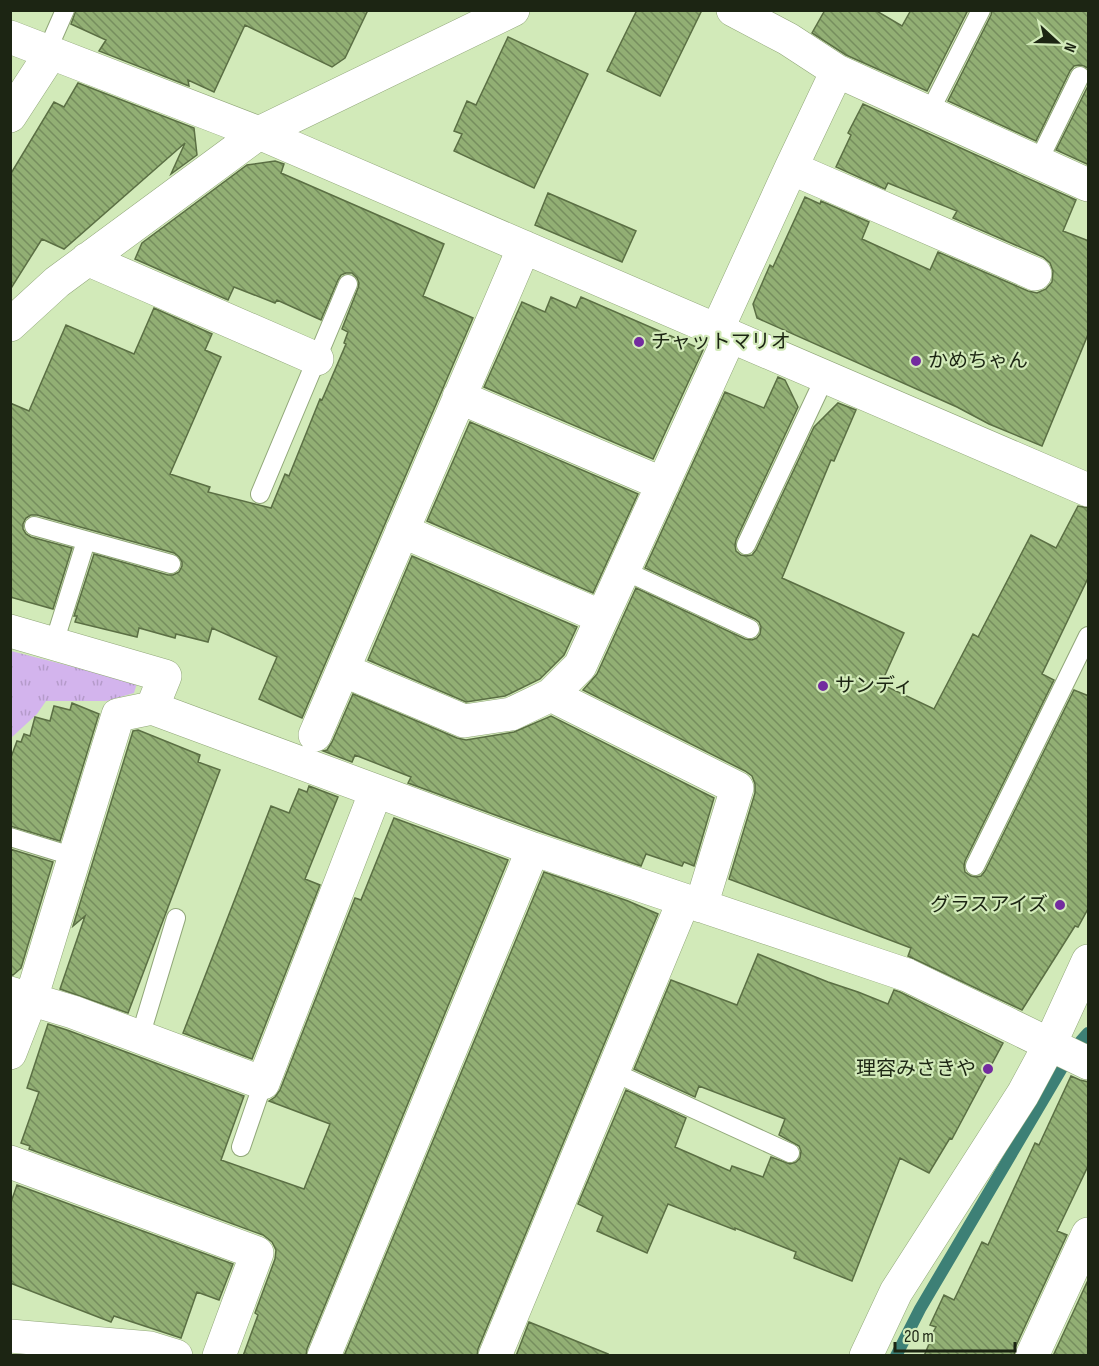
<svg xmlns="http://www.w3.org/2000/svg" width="1099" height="1366" viewBox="0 0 1099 1366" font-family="'Sofia Sans Condensed','Noto Sans JP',sans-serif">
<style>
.grass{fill:url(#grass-tufts)}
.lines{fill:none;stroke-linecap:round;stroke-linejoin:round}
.stream{stroke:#3d8076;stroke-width:12}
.building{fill:url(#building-back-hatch);stroke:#5b6f44;stroke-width:1.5}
.lane-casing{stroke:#91a779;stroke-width:20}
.street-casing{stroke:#91a779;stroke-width:34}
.lane{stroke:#fff;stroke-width:18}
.street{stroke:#fff;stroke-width:33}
.poi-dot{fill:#732b9f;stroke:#d2eab9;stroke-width:2}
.labels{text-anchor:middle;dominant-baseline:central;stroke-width:4.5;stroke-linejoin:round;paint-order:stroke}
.poi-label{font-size:20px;fill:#1c2513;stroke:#d2eab9;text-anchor:start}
</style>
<defs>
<pattern id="grass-tufts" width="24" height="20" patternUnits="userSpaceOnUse" patternTransform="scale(1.5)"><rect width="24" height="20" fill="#d3b4ed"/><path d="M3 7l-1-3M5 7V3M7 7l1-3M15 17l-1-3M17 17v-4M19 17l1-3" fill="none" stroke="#b59bca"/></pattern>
<pattern id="building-back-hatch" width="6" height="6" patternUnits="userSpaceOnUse" patternTransform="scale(1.5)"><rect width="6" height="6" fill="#92af74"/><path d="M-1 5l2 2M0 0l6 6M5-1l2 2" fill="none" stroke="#768e5e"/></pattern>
</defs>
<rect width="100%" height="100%" fill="#d2eab9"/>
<path class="grass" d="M11,651L137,683L134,693L106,701H46L37,714L11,738Z"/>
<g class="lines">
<path class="stream" d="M896,1356L920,1309L1072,1051L1088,1033"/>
</g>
<path class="building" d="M76,10H368L345,58L332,67L245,25L214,92L188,80L189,86L99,51L106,40L71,24Z
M637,10H702L660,96L607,71Z
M825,10H875L902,26L911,10H968L927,91L846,55L812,33Z
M992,10H1089V69L1084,66L1079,65L1074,66L1070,71L1036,141L948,101L991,15Z
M508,37L588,74L534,188L454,151L462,134L454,131L467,101L476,105Z
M78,83L194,128L197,155L171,174L185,143L64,249L42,239L10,290V175L54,102L64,107Z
M1089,84V160L1087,164L1056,150Z
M863,104L1076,200L1063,231L1089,241V332L1042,446L989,424L957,407L757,318L753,304L770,265L773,267L805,197L820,204L821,201L869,222L862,239L930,270L938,252L1028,291L1037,293L1046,289L1052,282L1053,271L1050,263L1043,257L953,218L957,211L888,183L885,189L836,167L851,135L848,133Z
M275,161L284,164L281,173L444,244L423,296L473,318L302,718L259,699L277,657L212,628L208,642L176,634L175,638L139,628L137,637L75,622L77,616H74L94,554L168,575H173L179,572L182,566V562L179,557L174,553L37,515H31L26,518L23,524V529L26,534L31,537L72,548L53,609L10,597V403L29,411L66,325L134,354L154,308L212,334L205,350L221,357L170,474L210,487L208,492L271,508L285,474L289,476L320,399L322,400L346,344L344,343L348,332L342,329L358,288L359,283L357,278L352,273H346L341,275L338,280L321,320L277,300L275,303L234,287L228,300L135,259L142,243L247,165Z
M548,193L636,231L622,262L535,225Z
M551,297L576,308L581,297L703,350L653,459L484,387L522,302L545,312Z
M778,377L785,380L798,407L736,540L735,545L736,551L741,555L746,556L752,555L756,550L814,427L838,403L856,410L834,461L831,460L782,578L904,633L881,684L934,709L973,634L978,637L1031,535L1056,548L1078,506L1089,508V576L1042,674L1054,680L965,861L964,866L965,872L971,876L976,877L981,876L985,871L1074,690L1089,696V907L1078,927L1075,926L1022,1010L908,956L911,948L729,879L755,793V784L752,776L745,771L583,690L597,674L636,588L745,639L752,640L757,638L760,634L761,627L759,622L755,619L645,568L725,392L764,408Z
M470,422L638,494L593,593L427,521Z
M412,556L577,627L564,655L540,679L505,696L466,702L368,660Z
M353,694L457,738L466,740L514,732L551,716L714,798L694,866L684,862L682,866L646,854L641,866L539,831L408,783L411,777L355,755L352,762L323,751L327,750L332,742Z
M72,703L99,714L60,841L10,826V760L17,741L21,742L24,734L30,736L35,717L50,721L54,706L70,710Z
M138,730L200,755L198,762L220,770L128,1013L60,989L85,916L73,926L133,731Z
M309,786L338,797L305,879L320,885L252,1059L183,1033L271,806L289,813L299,789L307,792Z
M394,818L508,860L307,1349L306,1356H243L258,1315L255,1313L275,1259L276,1250L272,1242L263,1235L29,1149L30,1146L21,1143L39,1092L27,1088L48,1024L67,1030L244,1096L221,1160L304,1189L330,1124L269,1101L275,1097L280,1090L355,898L361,900Z
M10,849L53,862L21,968L13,975H10Z
M544,872L628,901L658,914L478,1349L477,1356H344Z
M758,954L828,982L858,992L888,1004L894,990L900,992L1003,1043L952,1139L950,1138L929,1173L900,1158L852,1281L794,1258L796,1252L735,1228V1230L668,1204L647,1253L597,1231L603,1216L578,1204L626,1090L686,1118L675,1147L730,1171L732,1166L763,1177L771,1157L790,1164L796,1162L800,1158L801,1151L799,1146L779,1135L785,1119L699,1086L695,1097L634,1069L671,980L737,1005Z
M1071,1076L1080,1080L1089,1082V1164L1057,1231L1067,1235L1015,1348L1014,1356H924L929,1344L927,1343L936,1327L930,1325L944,1295L954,1300L982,1242L988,1245L1035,1143L1039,1145Z
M17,1185L233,1264L219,1300L197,1292L181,1338L114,1316L111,1322L10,1283V1205Z
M1089,1278V1356H1053Z
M529,1322L608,1354L607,1356H516Z"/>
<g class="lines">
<g class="lane-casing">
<path id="lane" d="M47,51L65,10
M929,113L981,10
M1038,162L1080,76
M260,494L348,284
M34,526L171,564
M746,545L825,377
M623,570L750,629
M54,643L86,541
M10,837L75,857
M975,866L1088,636
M140,1037L176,918
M613,1072L790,1153
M241,1147L263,1083"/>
</g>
<g class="street-casing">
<path id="street" d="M733,10L788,39L837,71L1088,185
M10,37L259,133L1088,490
M837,71L791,168L1035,274
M10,116L51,53
M87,259L317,359
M10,325L57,282L259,133L513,10
M717,330L791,168
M459,397L663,484
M402,531L602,617
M10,631L165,676L152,708L533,849L907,975L1088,1063
M343,670L464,721L511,714L551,695L580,666L730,336
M551,695L737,788L701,906
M315,735L524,247
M10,993L73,1012L263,1083L376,791
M10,1053L31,999L118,715L152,708
M10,1162L257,1253L219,1356
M10,1336L150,1348L176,1356
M324,1356L533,849
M495,1356L684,900
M866,1356L896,1292L1023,1094L1050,1044L1088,961
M1032,1356L1088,1234"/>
</g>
<use href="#lane" class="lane"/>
<use href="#street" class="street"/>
</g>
<g class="poi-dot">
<circle cx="639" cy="342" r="6"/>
<circle cx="916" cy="361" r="6"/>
<circle cx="823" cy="686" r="6"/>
<circle cx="1060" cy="905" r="6"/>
<circle cx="988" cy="1069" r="6"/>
</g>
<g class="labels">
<g class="poi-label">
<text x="651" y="342">チャットマリオ</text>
<text x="928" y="361">かめちゃん</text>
<text x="835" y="686">サンディ</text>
<text x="1048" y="905" text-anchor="end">グラスアイズ</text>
<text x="976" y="1069" text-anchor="end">理容みさきや</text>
</g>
</g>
<rect width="1099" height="1366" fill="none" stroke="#1c2513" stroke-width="24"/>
<g transform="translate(1057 42) rotate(112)" stroke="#d2eab9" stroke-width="4.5" paint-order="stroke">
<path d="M0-4.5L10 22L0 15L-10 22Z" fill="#1c2513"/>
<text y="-9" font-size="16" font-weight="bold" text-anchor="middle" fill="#1c2513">N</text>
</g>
<path d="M895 1342v9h120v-9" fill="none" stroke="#1c2513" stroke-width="3"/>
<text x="904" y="1342" font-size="18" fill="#1c2513" stroke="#d2eab9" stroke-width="4.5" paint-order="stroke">20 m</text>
</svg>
